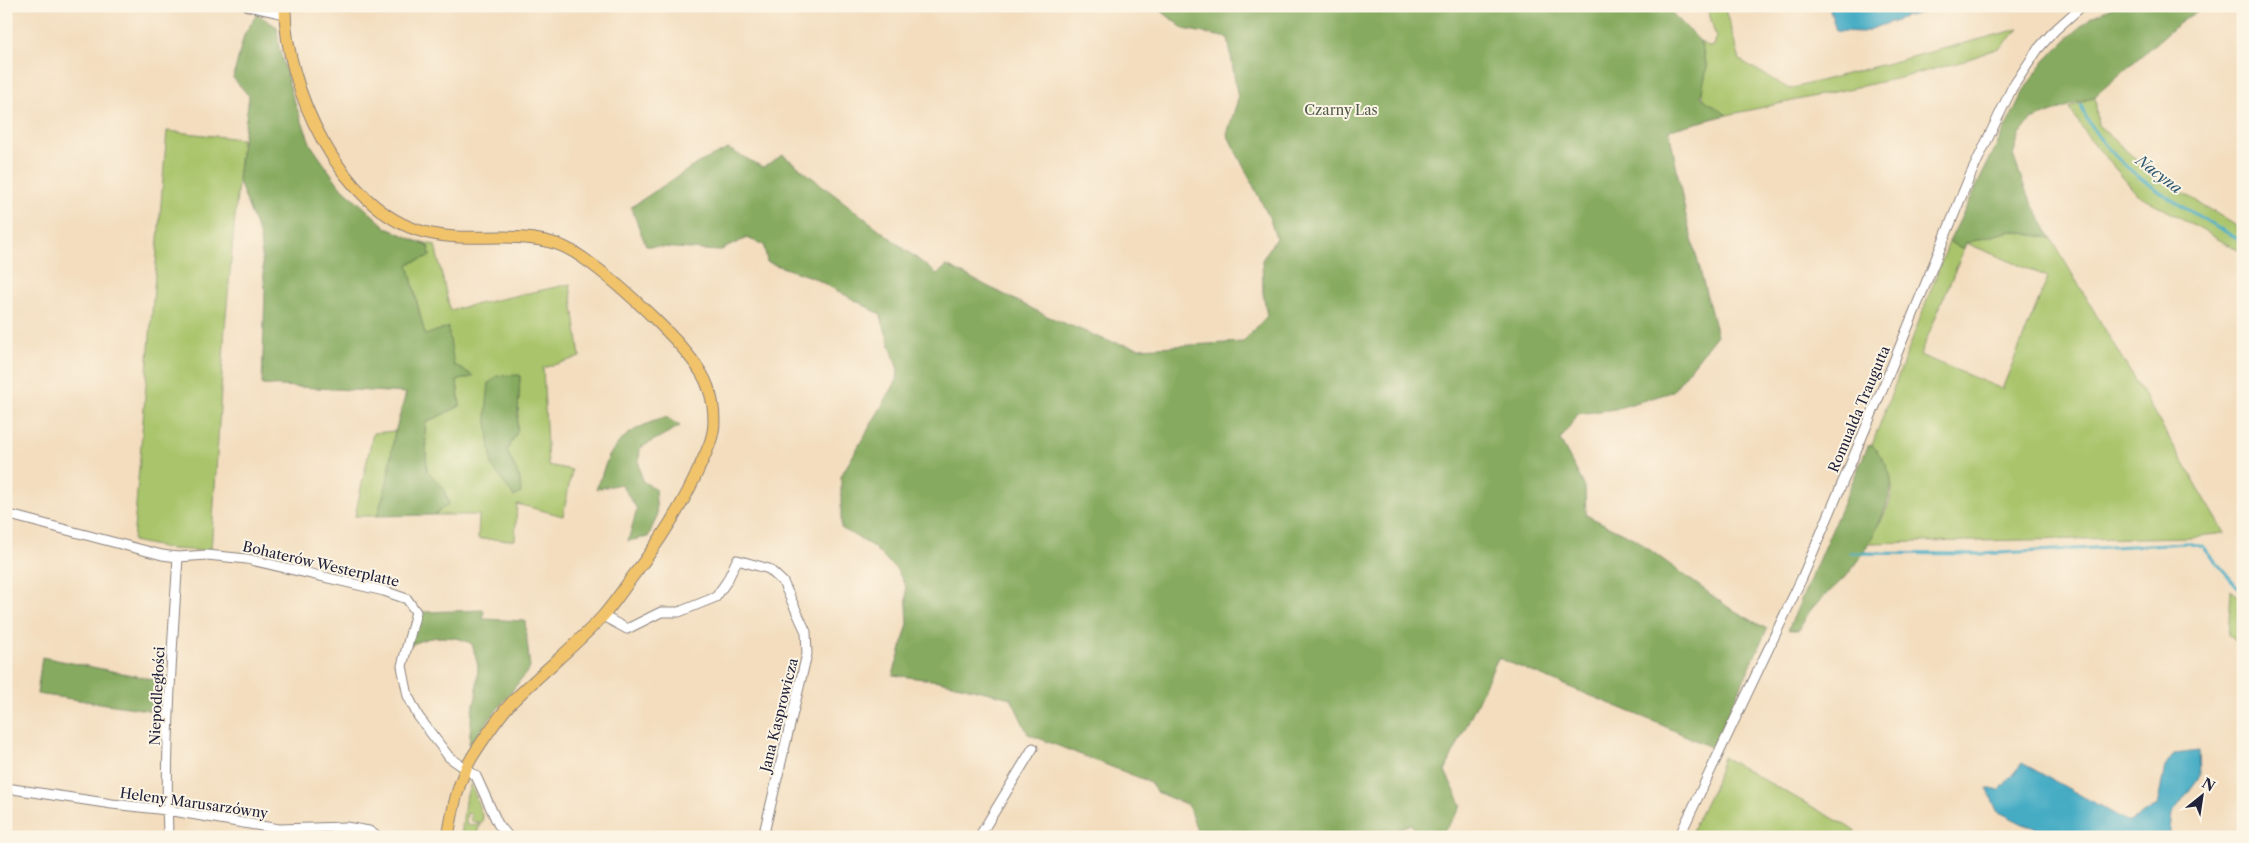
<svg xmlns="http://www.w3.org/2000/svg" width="2249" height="843" viewBox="0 0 2249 843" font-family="'Libre Caslon Text',serif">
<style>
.green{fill:#a9c46b;stroke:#667353;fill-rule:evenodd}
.forest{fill:#86aa5f;stroke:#54664d}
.water{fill:#44acc4;stroke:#336780}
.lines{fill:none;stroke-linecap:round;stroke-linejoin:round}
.stream{stroke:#44acc4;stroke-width:3}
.minor-casing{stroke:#8a807c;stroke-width:11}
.major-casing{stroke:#8a807c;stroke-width:13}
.minor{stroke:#fff;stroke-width:9}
.major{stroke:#f1c36a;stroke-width:11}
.labels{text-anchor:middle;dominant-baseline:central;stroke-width:4;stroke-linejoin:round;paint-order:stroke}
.park-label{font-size:14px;fill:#515b4c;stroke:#fcf5e5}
.street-label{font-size:14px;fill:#22223b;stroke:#fcf5e5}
.water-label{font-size:15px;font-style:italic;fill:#305972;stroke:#fcf5e5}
</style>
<rect width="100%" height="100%" fill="#fcf5e5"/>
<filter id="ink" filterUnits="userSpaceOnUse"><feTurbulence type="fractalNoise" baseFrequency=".02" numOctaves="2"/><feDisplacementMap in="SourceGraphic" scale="10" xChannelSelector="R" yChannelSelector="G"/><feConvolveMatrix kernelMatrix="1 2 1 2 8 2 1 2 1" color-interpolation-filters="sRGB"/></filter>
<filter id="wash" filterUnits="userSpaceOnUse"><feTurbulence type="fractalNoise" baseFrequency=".0096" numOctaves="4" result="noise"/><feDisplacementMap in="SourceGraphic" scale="20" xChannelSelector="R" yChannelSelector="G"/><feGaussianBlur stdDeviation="1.12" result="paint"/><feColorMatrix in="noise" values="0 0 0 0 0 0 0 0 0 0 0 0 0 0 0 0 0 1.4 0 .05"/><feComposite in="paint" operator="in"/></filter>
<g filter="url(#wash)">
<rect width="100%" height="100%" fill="#f3ddbe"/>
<path class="green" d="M1707,6H1724L1740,60L1789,89L2019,29L2001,47L1961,62L1904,77L1727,115L1704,100L1702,89L1707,67L1700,41L1708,47L1714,46L1716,38Z
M2095,96L2098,125L2150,172L2243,230V253L2137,194L2089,138L2069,108Z
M167,131L242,139L225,327L211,551L171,549L133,541Z
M2010,231L2051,238L2225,533L2190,537L1867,543C1875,530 1893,504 1892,488C1891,474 1881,456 1872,445L1949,242L1964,249L1920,355L2002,389L2048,277L1966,243Z
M421,242L435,245L450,310L570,284L580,357L543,368L548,465L572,470L563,516L517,504L515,540L478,539L479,515H434L449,503L442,486L427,471L425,423L460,406L457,381L474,376L454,365L425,336L408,264L430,256L429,247ZM497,376H520L517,432L507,451L520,479L489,433L486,413Z
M395,431L387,483L377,516H355L373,433Z
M2231,590L2243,600V649L2228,635Z
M1723,757L1854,830L1856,837H1689L1714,786Z
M471,783L483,818L481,823L471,821V814L467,813L466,825L480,824L476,837H461L465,801Z"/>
<path class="forest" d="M1155,6H1665L1700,41L1707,67L1701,97L1727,115L1669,130L1686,216L1717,335L1672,392L1615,409L1578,414L1560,440L1585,487L1586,515L1635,539L1728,607L1767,629L1713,748L1655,722L1498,658L1445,771L1462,806L1440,837H1418L1411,824L1391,832L1392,837H1199L1188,805L1156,792L1150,782L1028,734L1011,698L939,681L893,675L908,624L906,587L897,570L872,546L841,528V476L897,380L898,370L880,314L814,278L767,262L764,245L747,238L719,251L646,246L631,207L698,163L728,149L763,167L783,155L937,274L947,266L1047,316L1108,341L1140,348L1243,342L1267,316L1263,293L1262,260L1276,238L1269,217L1227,134L1238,99L1228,38L1184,29Z
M2116,6H2204L2173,28L2095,96L2031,120L2020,134L2013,155L2025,189L2051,238L2010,231L1966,243L1964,249L1949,242L2024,90L2045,60L2091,17Z
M257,14L277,27L279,47L293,98L311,145L320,158L339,185L386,227L429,247L430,256L408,264L425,335L448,327L454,365L474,376L457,381L460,406L425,423L427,471L442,486L449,504L434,515L377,516L387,483L394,436L406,393L262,385L265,290L260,237L238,179L249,96L233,78L244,35Z
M520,375L517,432L507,451L520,479L521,493L514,497L492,466L486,413L489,383L497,376Z
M666,417L680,426L640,448L639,464L642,481L655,488L657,516L648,537L628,541L637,509L621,484L596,489C601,480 602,472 606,463C617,436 638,426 666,417Z
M1872,445C1881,455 1888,466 1891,478C1895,497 1869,544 1859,560C1847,578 1828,592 1813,607C1807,614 1803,623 1799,630H1788L1868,446Z
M484,610L483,619L525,621L530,668L469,745L472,710L476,698L478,666L472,644C455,634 426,635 410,646L423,612Z
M42,657L157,680L155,711L37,694Z"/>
<path class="water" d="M1829,6H1947L1905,17L1863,32L1836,31Z
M2199,751L2200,776L2172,814L2169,837H2065L2025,825L1997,811L1987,788L1999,791L2022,763L2129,822L2157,806L2165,767L2174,754Z"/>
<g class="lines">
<path class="stream" d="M2081,105C2084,113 2088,122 2093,129C2128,181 2191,211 2243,242
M1850,553L1980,554L2187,543L2203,547L2243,593"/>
</g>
</g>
<g filter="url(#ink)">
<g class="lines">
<g class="minor-casing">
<path id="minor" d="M248,6L285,14
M6,514L162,555L178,557L207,555L247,559L384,591L407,599L416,612L402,666L408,696L418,716L449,757L476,776L498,824L509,837
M603,616L627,629L661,612H679L716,597L727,581L737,560L769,569L783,582L806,632L807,654L763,837
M6,788L112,804L167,810L279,829L346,827L369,831L378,837
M168,837C165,743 172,651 178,557
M979,837L1033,748
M1679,837L1802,578L1887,378L1969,178L2012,88L2038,49L2054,31L2082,6"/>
</g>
<g class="major-casing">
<path id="major" d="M285,6C284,86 341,211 424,232C464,243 506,232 546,241C560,244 572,250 583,258C615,280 697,352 708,387C712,397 714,411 714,422C714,437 706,453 700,466C682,508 658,544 630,580C621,593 612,606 602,617C574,647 541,673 512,702C498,717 485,737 474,754C458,779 453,808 448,837"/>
</g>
<use href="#minor" class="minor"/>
<use href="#major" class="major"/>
</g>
</g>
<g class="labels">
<g class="park-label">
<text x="1341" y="110">Czarny Las</text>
</g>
<g class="street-label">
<text transform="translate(1859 409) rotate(-67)">Romualda Traugutta</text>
<text transform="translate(321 564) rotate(13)">Bohaterów Westerplatte</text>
<text transform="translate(157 696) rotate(-87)">Niepodległości</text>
<text transform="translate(779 715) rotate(-76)">Jana Kasprowicza</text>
<text transform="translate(194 803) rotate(8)">Heleny Marusarzówny</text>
</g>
<g class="water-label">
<text transform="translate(2159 174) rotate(37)">Nacyna</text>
</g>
</g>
<rect width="2249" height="843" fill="none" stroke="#fcf5e5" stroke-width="25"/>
<g transform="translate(2202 796) rotate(30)" stroke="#fcf5e5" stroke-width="4" paint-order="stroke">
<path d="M0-4L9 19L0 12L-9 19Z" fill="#22223b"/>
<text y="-8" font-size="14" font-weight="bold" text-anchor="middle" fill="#22223b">N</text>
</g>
</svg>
